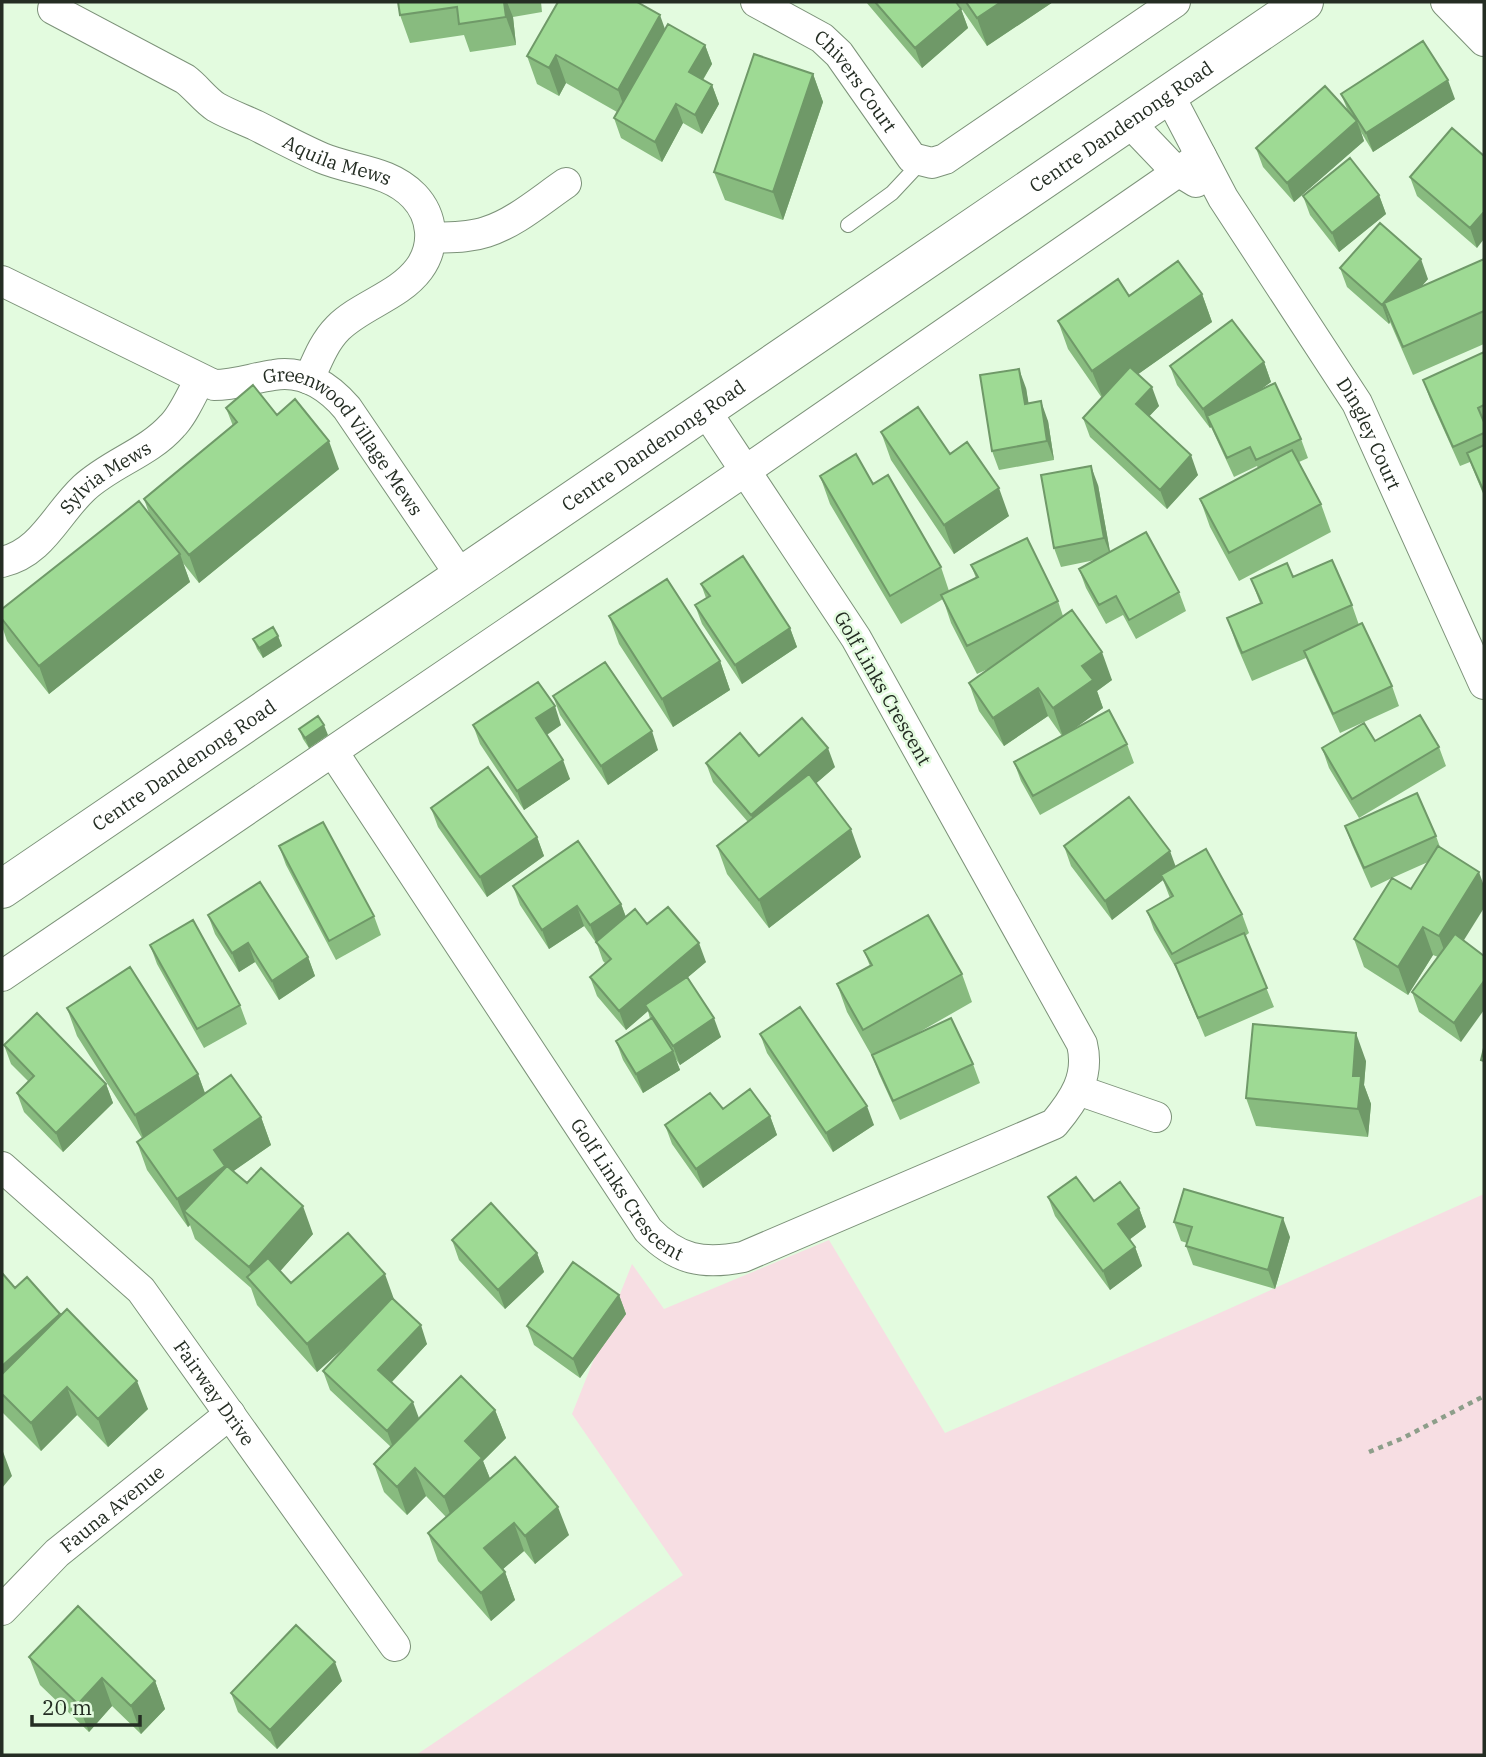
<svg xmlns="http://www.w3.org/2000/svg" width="1486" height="1757" viewBox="0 0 1486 1757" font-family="'IBM Plex Serif',serif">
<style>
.green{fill:#f7dee3}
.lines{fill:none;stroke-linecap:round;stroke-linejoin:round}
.lane-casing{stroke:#7c9279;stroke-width:16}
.street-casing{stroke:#7c9279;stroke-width:32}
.primary-casing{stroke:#7c9279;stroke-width:40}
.path{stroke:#8d9e8a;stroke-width:4.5;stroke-dasharray:5 5;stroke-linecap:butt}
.lane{stroke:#fff;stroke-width:14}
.street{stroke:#fff;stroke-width:30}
.primary{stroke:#fff;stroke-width:38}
.wall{fill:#88bb7f;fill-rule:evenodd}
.shaded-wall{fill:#6f9968}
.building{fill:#9eda94;stroke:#6f9968;stroke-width:2}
.labels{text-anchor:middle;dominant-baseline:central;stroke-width:5;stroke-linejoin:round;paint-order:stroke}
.street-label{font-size:19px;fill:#242d23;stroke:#e3fbdf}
</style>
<rect width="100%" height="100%" fill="#e3fbdf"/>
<path class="green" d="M1484,1194V1755H416L683,1575L572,1414L632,1264L664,1309L829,1240L945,1433L1204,1320Z"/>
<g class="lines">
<g class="lane-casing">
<path id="lane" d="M848,225L892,193L921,162"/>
</g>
<g class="street-casing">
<g id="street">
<path id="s1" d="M756,2L822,38L839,54L912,158L932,163L945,159L1175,2"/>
<path d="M1446,2L1484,41"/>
<path d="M1483,2L1484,4"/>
<path id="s2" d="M53,9L185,79C196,87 205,100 216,107C228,114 242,119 255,125C277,136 299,148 322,158C353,171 389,170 414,196C433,216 436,246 419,269C399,296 361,305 338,328C324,342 317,361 309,379"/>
<path id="s3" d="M1169,95L1223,198L1357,403L1484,684"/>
<path d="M1129,122L1173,168L1196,182"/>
<path d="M431,238C450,237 468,238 486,232C515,223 541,200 566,183"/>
<path id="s4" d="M2,281L214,385C235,385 253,378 274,375C304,370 329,387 347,408L461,576"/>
<path id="s5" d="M2,562C42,553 56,514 84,488C111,463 148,453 172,426C184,414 191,395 200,380"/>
<path id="s6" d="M333,752L648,1230C677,1260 703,1265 743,1257L1054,1124C1074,1100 1090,1077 1082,1044L856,638L705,410"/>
<path d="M2,976L745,471L1201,156"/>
<path d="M1078,1090L1156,1117"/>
<path id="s7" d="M2,1167L141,1290L395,1646"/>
<path id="s8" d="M2,1610L57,1553L230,1414"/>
</g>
</g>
<g class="primary-casing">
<g id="primary">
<path id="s9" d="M2,889L1304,2"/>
</g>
</g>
<path class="path" d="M1369,1452L1401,1439L1484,1396"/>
<use href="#lane" class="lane"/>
<use href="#street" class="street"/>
<use href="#primary" class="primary"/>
</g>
<path class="wall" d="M398,2H541L542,12L513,17L516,45L470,52L464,35L410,43L400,15Z
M866,2H956L961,9L968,28L922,68Z
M957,2H1053L987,46Z
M665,29L705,45L712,64L703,80L712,85L719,104L702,134L683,123L662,162L621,138L614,118L617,112L566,83L559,96L537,84L527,56Z
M813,74L823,102L783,220L725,200L714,172Z
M1341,94L1455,99L1373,152L1361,132L1364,141L1294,202L1263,167L1256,148L1348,111Z
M1484,156L1477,248L1417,196L1410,177Z
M1379,195L1386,214L1339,252L1310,215L1303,196Z
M1484,259V344L1413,375L1390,322L1389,324L1347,287L1340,268L1428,279L1421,287Z
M1202,294L1212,322L1138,374L1159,406L1149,416L1198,475L1167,509L1090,437L1083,418L1102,398L1068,349L1058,321L1129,296Z
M1484,352V496L1470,462L1460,466L1430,399L1423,380Z
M1264,362L1271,382L1256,392L1301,439L1308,458L1299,462L1321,504L1331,532L1239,581L1210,527L1200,499L1258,468L1257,466L1234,477L1211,427L1210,428L1177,385L1170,366Z
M1026,388L1028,403L1048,421L1054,460L999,470L992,451Z
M226,408L277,415L339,469L199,583L183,563L190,582L49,694L7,641L2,626V609L150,516L144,499L233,426Z
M881,432L950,454L1009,516L954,554L891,460Z
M820,476L873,484L941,567L949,591L976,578L971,565L1058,601L1063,616L1112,680L1097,691L1103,708L1070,731L1127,744L1134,763L1040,815L1021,781L1014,762L1062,736L1048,716L1004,746L979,711L969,683L990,668L977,674L951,623L943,599L901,624L830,504Z
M1098,485L1110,552L1179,592L1186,611L1136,639L1123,615L1106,624L1086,588L1079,569L1095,560L1061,567L1054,548Z
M1293,577L1352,605L1359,625L1392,686L1399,706L1340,733L1311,670L1306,658L1252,681L1237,646L1227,618L1260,603L1251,579Z
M701,584L790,628L797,647L742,684L702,624L695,605L706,598Z
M609,616L720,661L730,690L673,727L619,644Z
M278,636L282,646L263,658L257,649L253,639Z
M553,696L658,750L608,785L560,715Z
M473,725H561L547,735L570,779L524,810L480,744Z
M299,729L328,735L309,748L303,739Z
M1375,741L1439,747L1446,766L1359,818L1329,768L1322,748Z
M759,756L835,767L816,783L861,857L769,928L727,874L717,846L748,822L713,782L706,763Z
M431,808L537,837L544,856L487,897L438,827Z
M1345,826L1436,836L1440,847L1464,941L1461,1042L1419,1012L1412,992L1438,957L1433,955L1408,995L1364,967L1354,939L1392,878L1371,888L1352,845ZM1428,862L1411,889L1392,878Z
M279,846L374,916L381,935L336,960L286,865Z
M1064,846L1176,866L1242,914L1249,933L1245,936L1274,1007L1205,1037L1177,970L1154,930L1147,911L1170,898L1163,880L1112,920L1071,866Z
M513,886L621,904L626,917L647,924L706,962L688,977L721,1037L680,1065L675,1058L680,1070L643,1093L623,1060L616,1041L650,1019L648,1011L626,1030L597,996L590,977L605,963L603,961L597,944L584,926L549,949L520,905Z
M208,915L308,957L315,976L279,1000L255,962L239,972L215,934Z
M150,945L240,1005L247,1024L204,1048L157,964Z
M864,951L962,974L972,1002L916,1034L973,1064L980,1083L900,1120L879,1074L873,1058L847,1012L837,984L870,966Z
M67,1008L198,1074L205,1093L261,1117L271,1145L233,1171L313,1234L280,1271L291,1283L394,1300L427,1344L392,1382L419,1419L495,1410L506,1438L483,1461L490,1479L569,1535L535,1564L524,1551L503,1569L505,1572L515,1600L491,1621L438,1561L428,1533L446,1517L426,1496L407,1515L384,1492L374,1464L391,1447L330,1390L323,1371L348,1344L317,1372L257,1305L251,1288L195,1239L190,1225L188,1227L147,1170L137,1142L142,1138L77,1036Z
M760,1034L874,1125L833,1152L767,1053Z
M4,1045L106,1084L113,1103L63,1152L24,1112L17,1093L29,1082L11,1064Z
M1366,1061L1364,1085L1371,1104L1368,1137L1256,1126L1246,1098Z
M723,1109L770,1116L777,1135L703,1188L672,1144L665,1125Z
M1048,1197L1094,1201L1139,1208L1146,1227L1130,1239L1135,1247L1142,1266L1110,1290L1055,1216Z
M1174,1222L1290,1237L1275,1289L1193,1265L1186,1246L1187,1243L1181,1241Z
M452,1240L537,1253L544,1272L505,1309L459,1260Z
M2,1273L15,1288L60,1314L148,1409L108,1447L77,1415L41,1451L2,1412Z
M619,1295L626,1314L580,1378L534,1345L527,1326Z
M29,1657L155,1681L165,1709L141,1734L112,1706L89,1732L40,1685Z
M342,1681L277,1749L238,1712L231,1693Z"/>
<path class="shaded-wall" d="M504,2H507L513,17L516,45L506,17Z
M1001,2H1053L987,46L977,18Z
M961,9L968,28L922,68L915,48Z
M660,15L670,43L628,118L618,90Z
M705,45L712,64L696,91L689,72Z
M556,55L566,83L559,96L549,68Z
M813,74L823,102L783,220L773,192Z
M1448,80L1455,99L1373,152L1366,133Z
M712,85L719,104L702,134L695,115Z
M676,104L683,123L662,162L655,142Z
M1357,121L1364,141L1294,202L1287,183Z
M1379,195L1386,214L1339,252L1332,233Z
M1484,212V239L1477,248L1470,228Z
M1421,259L1428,279L1391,321L1384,303L1390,322L1389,324L1382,305Z
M1202,294L1212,322L1103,399L1092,371Z
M1264,362L1271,382L1212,426L1207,416L1211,427L1210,428L1203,409Z
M1019,369L1026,388L1032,423L1025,404Z
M1152,387L1159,406L1143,423L1136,404Z
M1041,401L1048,421L1054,460L1047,441Z
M329,441L339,469L199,583L189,555Z
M1191,455L1198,475L1167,509L1160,490Z
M1091,466L1098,485L1111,557L1104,538Z
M999,488L1009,516L954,554L944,525Z
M180,554L190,582L49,694L39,666Z
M790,628L797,647L742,684L735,665Z
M278,636L282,646L263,658L259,648Z
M1102,652L1112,680L1097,691L1103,708L1063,737L1053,708L1082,666Z
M720,661L730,690L673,727L662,699Z
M1038,688L1048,716L1004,746L993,718Z
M555,706L561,725L543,737L536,718Z
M324,725L328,735L309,748L305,738Z
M652,731L658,750L608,785L601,766Z
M828,748L835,767L758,834L751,815Z
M563,760L570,779L524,810L517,791Z
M851,829L861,857L769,928L759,900Z
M537,837L544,856L487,897L480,877Z
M1170,851L1177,870L1161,875L1163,880L1112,920L1105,901Z
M1479,872L1484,886V908L1449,964L1439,936Z
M621,904L628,923L596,942L597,944L590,925Z
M577,906L584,926L549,949L542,930Z
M1423,927L1433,955L1408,995L1398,967Z
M248,943L255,962L239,972L232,953Z
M699,943L706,962L649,1010L645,1005L648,1011L626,1030L619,1011Z
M308,957L315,976L279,1000L272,981Z
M1484,981V1010L1461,1042L1454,1023Z
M714,1018L721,1037L680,1065L673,1046Z
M1356,1033L1366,1061L1364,1085L1371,1104L1368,1137L1358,1109L1353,1076Z
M673,1051L680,1070L643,1093L636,1074Z
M198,1074L208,1102L145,1143L135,1115Z
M106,1084L113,1103L63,1152L56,1133Z
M867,1106L874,1125L833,1152L826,1133Z
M770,1116L777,1135L703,1188L696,1169Z
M261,1117L271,1145L228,1175L184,1211L190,1225L188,1227L177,1199L214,1150Z
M303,1206L313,1234L261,1293L256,1288L249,1267Z
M1139,1208L1146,1227L1125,1243L1118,1224Z
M1283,1218L1290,1237L1275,1289L1268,1270Z
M1135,1247L1142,1266L1110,1290L1103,1271Z
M537,1253L544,1272L505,1309L498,1290Z
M385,1274L395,1302L317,1372L307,1344Z
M619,1295L626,1314L580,1378L573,1359Z
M60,1314L70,1342L2,1394V1366Z
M421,1325L427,1344L385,1389L378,1370Z
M137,1381L148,1409L108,1447L98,1419Z
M67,1387L77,1415L41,1451L31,1423Z
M413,1402L420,1421L394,1450L387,1431Z
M495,1410L506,1438L483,1461L493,1486L454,1525L444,1497L465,1441Z
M2,1449L12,1476L2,1488Z
M415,1468L426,1496L407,1515L397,1487Z
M558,1507L569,1535L535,1564L525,1536Z
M514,1523L524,1551L495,1576L484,1548Z
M505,1572L515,1600L491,1621L481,1593Z
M335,1662L342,1681L277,1749L270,1730Z
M102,1678L112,1706L89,1732L78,1704Z
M155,1681L165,1709L141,1734L131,1706Z"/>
<path class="building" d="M398,2H504L506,17L459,24L457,7L400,15Z
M558,2H637L660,15L618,90L556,55L549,68L527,56Z
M875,2H956L961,9L915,48Z
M966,2H1001L977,18Z
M668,24L705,45L689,72L712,85L695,115L676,104L655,142L614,118Z
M1423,41L1448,80L1366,133L1341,94Z
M754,54L813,74L773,192L714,172Z
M1325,86L1357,121L1287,183L1256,148Z
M1452,128L1484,156V212L1470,228L1410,177Z
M1350,158L1379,195L1332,233L1303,196Z
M1380,223L1421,259L1382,305L1340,268Z
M1484,259V311L1403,347L1384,303Z
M1178,261L1202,294L1092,371L1058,321L1118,279L1129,296Z
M1232,320L1264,362L1203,409L1170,366Z
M1484,352V405L1478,408L1484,422V433L1453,447L1423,380Z
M1130,367L1152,387L1136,404L1191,455L1160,490L1083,418Z
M1019,369L1025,404L1041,401L1047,441L992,451L980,375Z
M1275,383L1301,439L1256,460L1250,447L1227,458L1207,416Z
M253,385L277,415L295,399L329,441L189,555L144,499L237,422L226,408Z
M918,407L950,454L967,442L999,488L944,525L881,432Z
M1484,445V492L1467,453Z
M1292,450L1321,504L1229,553L1200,499Z
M856,454L873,484L888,475L941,567L890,596L820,476Z
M1091,466L1104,538L1054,548L1041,475Z
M139,501L180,554L39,666L2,619V609Z
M1146,532L1179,592L1129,620L1116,596L1099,605L1079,569Z
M1027,538L1058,601L967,646L941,595L978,577L971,565Z
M743,556L790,628L735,665L695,605L710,596L701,584Z
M1332,560L1352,605L1242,653L1227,618L1262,603L1251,579L1287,563L1293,577Z
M667,579L720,661L662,699L609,616Z
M1072,610L1102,652L1082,666L1093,680L1053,708L1038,688L993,718L969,683Z
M1362,623L1392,686L1333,714L1304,651Z
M273,627L278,636L259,648L253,639Z
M605,662L652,731L601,766L553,696Z
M538,682L555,706L536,718L563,760L517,791L473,725Z
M1109,710L1127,744L1033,796L1014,762Z
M1420,715L1439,747L1352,799L1322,748L1364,723L1375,741Z
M318,716L324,725L305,738L299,729Z
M802,718L828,748L751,815L706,763L740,733L759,756Z
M488,767L537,837L480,877L431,808Z
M809,774L851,829L759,900L717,846Z
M1417,793L1436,836L1364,868L1345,826Z
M1129,797L1170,851L1105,901L1064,846Z
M323,822L374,916L329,941L279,846Z
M578,841L621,904L590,925L577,906L542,930L513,886Z
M1438,846L1479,872L1439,936L1423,927L1398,967L1354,939L1392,878L1411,889Z
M1206,849L1242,914L1172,954L1147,911L1173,896L1161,875Z
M260,882L308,957L272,981L248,943L232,953L208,915Z
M668,907L699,943L619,1011L590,977L611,959L596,942L635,909L647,924Z
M928,915L962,974L863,1030L837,984L872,965L864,951Z
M193,920L240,1005L197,1029L150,945Z
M1244,933L1267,988L1198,1018L1175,964Z
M1455,934L1484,956V981L1454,1023L1412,992Z
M130,967L198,1074L135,1115L67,1008Z
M687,977L714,1018L673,1046L645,1005Z
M800,1007L867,1106L826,1133L760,1034Z
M37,1013L106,1084L56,1133L17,1093L34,1076L4,1045Z
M652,1018L673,1051L636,1074L616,1041Z
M951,1018L973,1064L893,1101L872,1055Z
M1253,1024L1356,1033L1353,1076H1361L1358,1109L1246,1098Z
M1484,1048V1061L1481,1060Z
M231,1075L261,1117L214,1150L225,1166L177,1199L137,1142Z
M750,1089L770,1116L696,1169L665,1125L710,1093L723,1109Z
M227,1166L247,1183L261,1168L303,1206L249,1267L184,1211Z
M1076,1177L1094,1201L1120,1182L1139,1208L1118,1224L1135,1247L1103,1271L1048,1197Z
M1184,1189L1283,1218L1268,1270L1186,1246L1192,1227L1174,1222Z
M491,1203L537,1253L498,1290L452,1240Z
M348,1233L385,1274L307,1344L247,1277L268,1258L291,1283Z
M573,1262L619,1295L573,1359L527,1326Z
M2,1273L15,1288L27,1277L60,1314L2,1366Z
M392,1298L421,1325L378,1370L413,1402L387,1431L323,1371Z
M67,1309L137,1381L98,1419L67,1387L31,1423L2,1394V1374Z
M461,1376L495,1410L465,1441L482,1458L444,1497L415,1468L397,1487L374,1464Z
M515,1457L558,1507L525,1536L514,1523L484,1548L505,1572L481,1593L428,1533Z
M78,1606L155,1681L131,1706L102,1678L78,1704L29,1657Z
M296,1625L335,1662L270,1730L231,1693Z"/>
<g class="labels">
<g class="street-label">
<text stroke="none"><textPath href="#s1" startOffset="130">Chivers Court</textPath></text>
<text stroke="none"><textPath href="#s9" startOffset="1354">Centre Dandenong Road</textPath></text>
<text stroke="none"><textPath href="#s2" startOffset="324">Aquila Mews</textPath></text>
<text stroke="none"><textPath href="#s3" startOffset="394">Dingley Court</textPath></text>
<text stroke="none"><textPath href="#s9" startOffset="788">Centre Dandenong Road</textPath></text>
<text stroke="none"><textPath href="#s4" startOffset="397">Greenwood Village Mews</textPath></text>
<text stroke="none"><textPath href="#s5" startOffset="136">Sylvia Mews</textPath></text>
<text transform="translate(883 688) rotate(60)">Golf Links Crescent</text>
<text stroke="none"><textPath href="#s9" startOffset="220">Centre Dandenong Road</textPath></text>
<text stroke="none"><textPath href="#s6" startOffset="528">Golf Links Crescent</textPath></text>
<text stroke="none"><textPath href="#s7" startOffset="312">Fairway Drive</textPath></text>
<text stroke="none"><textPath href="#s8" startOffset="150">Fauna Avenue</textPath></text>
</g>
</g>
<rect width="1486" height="1757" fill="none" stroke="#242d23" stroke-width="7"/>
<path d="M32 1715v10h108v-10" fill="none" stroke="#242d23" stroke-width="3.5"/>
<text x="42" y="1715" font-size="21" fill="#242d23" stroke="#e3fbdf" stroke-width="5" paint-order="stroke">20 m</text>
</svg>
